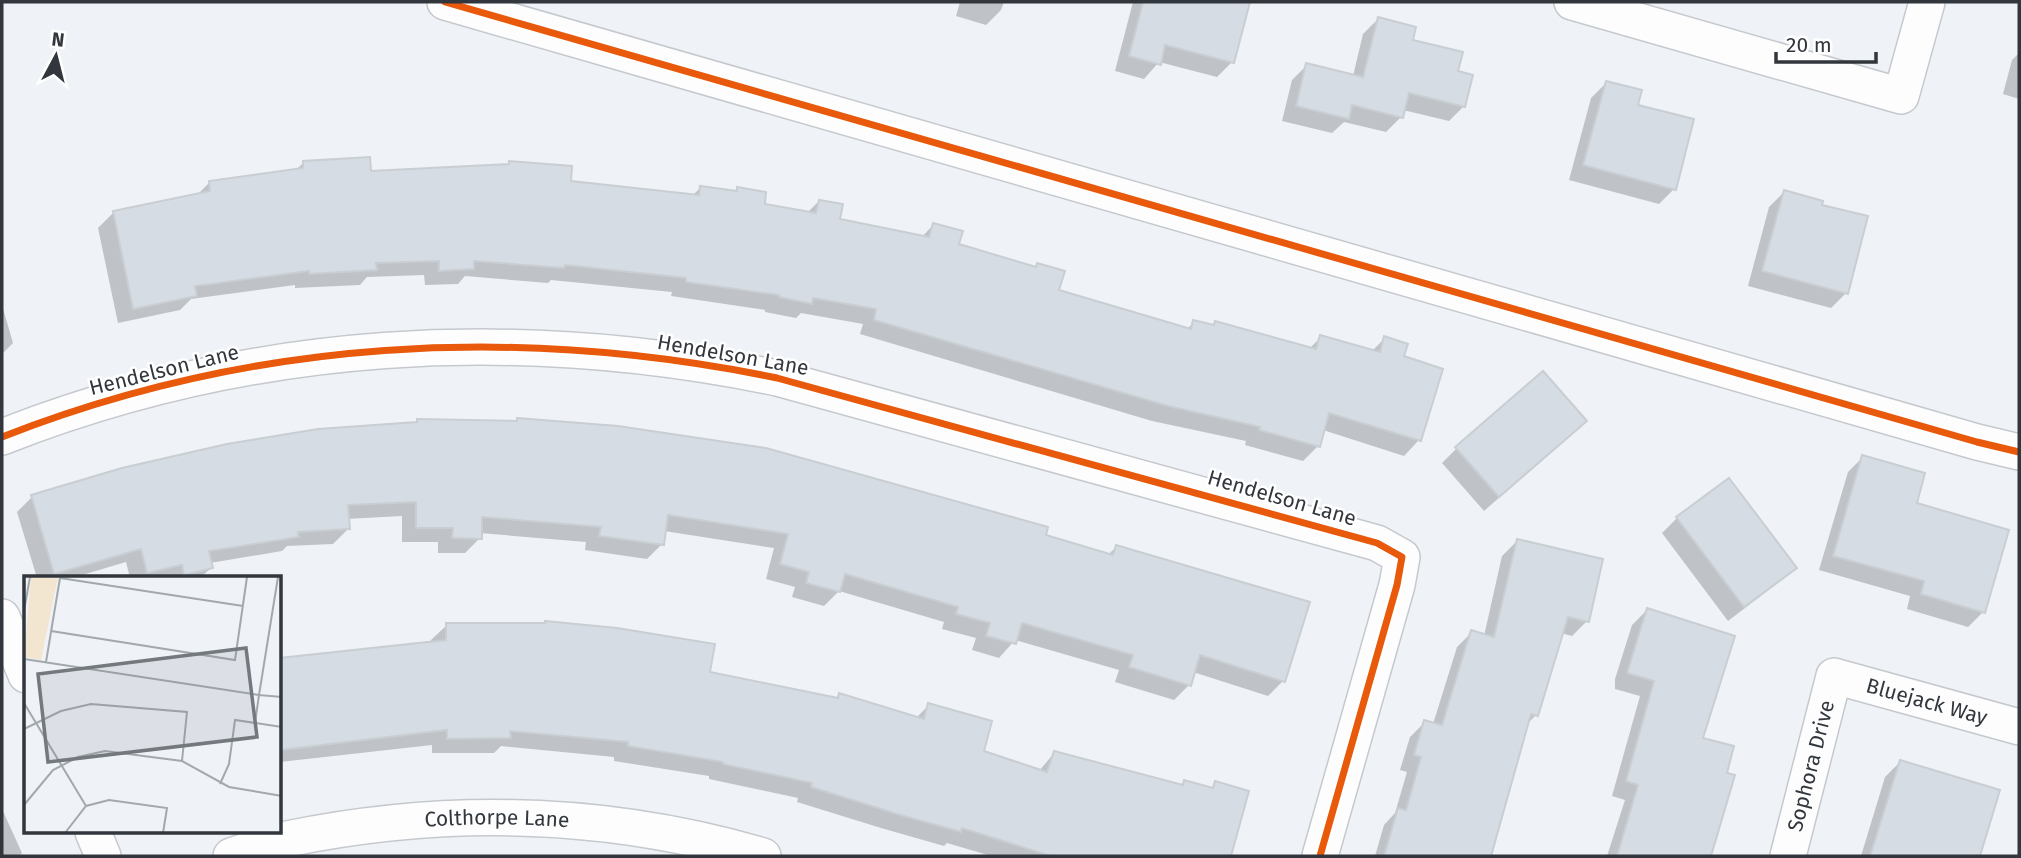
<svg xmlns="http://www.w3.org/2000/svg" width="2021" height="858" viewBox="0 0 2021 858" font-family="'Fira Sans',sans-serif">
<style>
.shadow{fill:#0003}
.building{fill:#d6dce3;stroke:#c9ced3;stroke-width:2}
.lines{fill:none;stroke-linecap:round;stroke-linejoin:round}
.minor-casing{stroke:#c5c9ce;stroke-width:38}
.minor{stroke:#fdfdfe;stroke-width:35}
.cycleway-casing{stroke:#fff;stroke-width:11}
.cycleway{stroke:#e8590c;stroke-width:7}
.labels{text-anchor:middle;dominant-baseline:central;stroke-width:5;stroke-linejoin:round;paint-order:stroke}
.street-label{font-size:21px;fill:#32373d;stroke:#fff}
.inset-road{fill:none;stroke:#a3a8ad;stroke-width:2}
.view{fill:#74797e;fill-opacity:0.15;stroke:#74797e;stroke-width:3.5}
.inset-edge{fill:none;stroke:#32373d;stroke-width:3.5}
</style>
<rect width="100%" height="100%" fill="#eff3f8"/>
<path class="shadow" d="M960,2H1004L1001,10L986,25L956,16Z
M1133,2H1248L1232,62L1217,77L1159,62L1144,79L1115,71Z
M1378,19L1456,73L1464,106L1449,121L1403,110L1401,117L1386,132L1344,122L1332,133L1282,121L1292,80L1307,65L1353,76L1363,34Z
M2019,53V99L2003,94L2012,60Z
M1606,83L1636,106L1674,189L1659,204L1569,180L1591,98Z
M304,162L369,172L507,166L510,163L569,183L692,196L701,187L735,193L738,189L763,205L807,213L819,201L838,221L921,238L933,225L957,246L1034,268L1038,265L1057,292L1187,329L1194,322L1212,326L1216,323L1309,349L1321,337L1372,351L1385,338L1402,358L1441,370L1419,440L1404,456L1323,430L1318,446L1303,461L1245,445L1246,441L1152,421L860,334L863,324L801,313L796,318L765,312V310L671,296L672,292L551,280L548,283L465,276L458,284L425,285L424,275L367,277L360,285L295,288V285L191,299L180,310L118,323L98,228L113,213L196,196L209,183L295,171Z
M1784,192L1846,293L1831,308L1748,286L1769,207Z
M2,305L13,343L2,354Z
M518,420L1044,536L1108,555L1116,547L1283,681L1268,696L1193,672L1189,685L1174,700L1115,682L1119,670L1015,640L999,658L972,650L976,638L942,629L944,622L839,591L824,606L792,597L795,587L766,579L774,548L664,531L662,544L647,559L585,550L586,542L480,533V538L465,553H438V542H402V516L347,519L348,529L333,544L287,546L282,551L210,563L211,568L200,578H130L126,562L72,578H37L17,512L32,497L515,422Z
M1569,436L1484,511L1442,463L1457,448Z
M1863,457L1915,504L1983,612L1968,627L1907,609L1910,596L1819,570L1848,472Z
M1729,480L1794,568L1779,582L1728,621L1662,533L1677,518Z
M1517,541L1587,621L1572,636L1561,633L1536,715L1526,725L1495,837H1497L1492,856H1375L1384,825L1395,813L1407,772L1400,770L1410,737L1425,722L1433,724L1457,647L1472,632L1484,636L1502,556Z
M1647,610L1701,739L1725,774L1733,776L1709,856H1607L1625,800L1612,796L1640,696L1615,689V679L1632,625Z
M447,625L708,673L835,700L840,695L916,718L929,705L981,752L1039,771L1055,752L1181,786L1185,782L1210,789L1216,783L1247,792L1229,856H991L947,843L944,846L881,828L797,802L798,798L709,779V776L614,761V757L501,746L494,753H432V745L280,762V660L431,643V640Z
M1900,762L1977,852L1976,856H1861L1885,777Z
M2,809L22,853L19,856H2Z"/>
<path class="building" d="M1143,2H1250L1234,63L1165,45L1161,65L1129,56Z
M1378,17L1416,27L1413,40L1463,52L1458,71L1473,75L1465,107L1409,93L1403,118L1352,105L1349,119L1296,106L1306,63L1363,77Z
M1606,81L1642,90L1638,105L1694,119L1676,190L1583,165Z
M370,157L371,171L509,164V161L572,166L571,181L699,195L700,186L737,191V187L766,192L765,204L816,213L819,200L843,204L840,219L929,237L933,223L963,231L959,244L1036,267L1037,263L1065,271L1059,290L1191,329L1193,320L1214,325L1215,321L1316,349L1320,335L1380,352L1384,336L1408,344L1404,356L1443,369L1421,441L1329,413L1320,447L1259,430L1260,427L1168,406L874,320L876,309L813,298L812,304L779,297V295L686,282V278L565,265L564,268L474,261V269L439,271V261L376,263L377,270L309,274V271L195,286L197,296L133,309L113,211L210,191L209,181L303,168V161Z
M1784,190L1823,201L1822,205L1868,216L1848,294L1762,271Z
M1543,371L1587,421L1499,497L1455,447Z
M517,418L618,426L766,448L1048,527L1046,535L1113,555L1116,545L1310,602L1285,682L1200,655L1191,686L1129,667L1133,655L1022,623L1016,644L986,636L990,623L956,614L958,607L845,574L840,592L806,583L809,572L780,564L788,534L668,515L664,545L599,536L601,527L482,517V539L452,538L453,528H416V502L348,505L350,529L298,532L299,537L209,551L213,568L184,575L182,565L147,573L141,549L54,574L31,495L122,468L227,444L318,429L417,422V419L517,421Z
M1862,455L1925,473L1917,503L2009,530L1985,613L1921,594L1924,581L1833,556Z
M1729,478L1797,568L1744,607L1676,517Z
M1517,539L1603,559L1589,622L1568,617L1538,716L1531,714L1491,856H1384L1398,808L1406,810L1421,757L1414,755L1424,720L1442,725L1471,630L1494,637Z
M1647,608L1735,636L1703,738L1734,746L1727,773L1735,775L1711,856H1617L1638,785L1626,781L1654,681L1627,673Z
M545,621L617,628L715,644L710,672L838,698L839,693L924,719L928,703L992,721L984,751L1047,772L1054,751L1183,785L1184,780L1213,788L1215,781L1249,791L1231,856H1051L962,828L961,832L897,814L811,787L812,783L723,764V762L628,746V742L510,731L511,738L447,739V730L280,750V658L446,640V623H545Z
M1900,760L2000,790L1980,856H1870Z"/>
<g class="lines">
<g class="minor-casing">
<g id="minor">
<path d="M445,2L1977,442L2019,452"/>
<path d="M1572,2L1901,96L1927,2"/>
<path d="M2,437C252,339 514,324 777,378L1377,543L1402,557L1397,585L1320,856"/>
<path d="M2,617L26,675"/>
<path d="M93,832L103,856"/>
<path id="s1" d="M231,856C249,850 268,842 287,839C448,806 605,810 763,856"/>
<path id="s2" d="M1788,856L1834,676L2019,727"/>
</g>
</g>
<use href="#minor" class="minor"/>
<g class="cycleway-casing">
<path id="cycleway" d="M445,2L1977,442L2019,452
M2,437C252,339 514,324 777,378L1377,543L1402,557L1397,585L1320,856"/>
</g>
<use href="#cycleway" class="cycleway"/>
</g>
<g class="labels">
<g class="street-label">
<text transform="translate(733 355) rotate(10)">Hendelson Lane</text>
<text transform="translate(164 370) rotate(-14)">Hendelson Lane</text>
<text transform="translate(1282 498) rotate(16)">Hendelson Lane</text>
<text stroke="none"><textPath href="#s2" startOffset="282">Bluejack Way</textPath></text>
<text stroke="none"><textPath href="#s2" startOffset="93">Sophora Drive</textPath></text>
<text stroke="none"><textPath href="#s1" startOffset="270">Colthorpe Lane</textPath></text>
</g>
</g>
<g transform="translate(24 576)">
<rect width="257" height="257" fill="#eff3f8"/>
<path d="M7,1H34L17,84L0,81Z" fill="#f2e6d1"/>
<path class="inset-road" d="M36,2L219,30M0,35L6,1M27,55L211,84L223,1M0,83L235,119L254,1M22,86L36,2M0,127L62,230M231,147L235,119L258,121M0,153L37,135L67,128L163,136L158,185M196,208L205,188L211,144L258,151M0,229L29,194L54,181L81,175L158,185L205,211L258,220M41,257L62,230L85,224L143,232L139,257"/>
<path class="view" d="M222,72L233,161L24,186L14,98Z"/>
<rect width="257" height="257" class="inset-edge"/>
</g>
<rect width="2021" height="858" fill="none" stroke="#32373d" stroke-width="7"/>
<g transform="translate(56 56) rotate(7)" stroke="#ffffff" stroke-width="5" paint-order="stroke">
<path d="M0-5L12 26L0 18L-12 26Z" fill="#32373d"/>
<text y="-10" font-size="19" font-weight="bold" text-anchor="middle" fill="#32373d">N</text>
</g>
<path d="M1776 52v10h100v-10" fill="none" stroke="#32373d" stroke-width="3.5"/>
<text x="1786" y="52" font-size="21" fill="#32373d" stroke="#ffffff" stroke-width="5" paint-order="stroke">20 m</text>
</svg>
